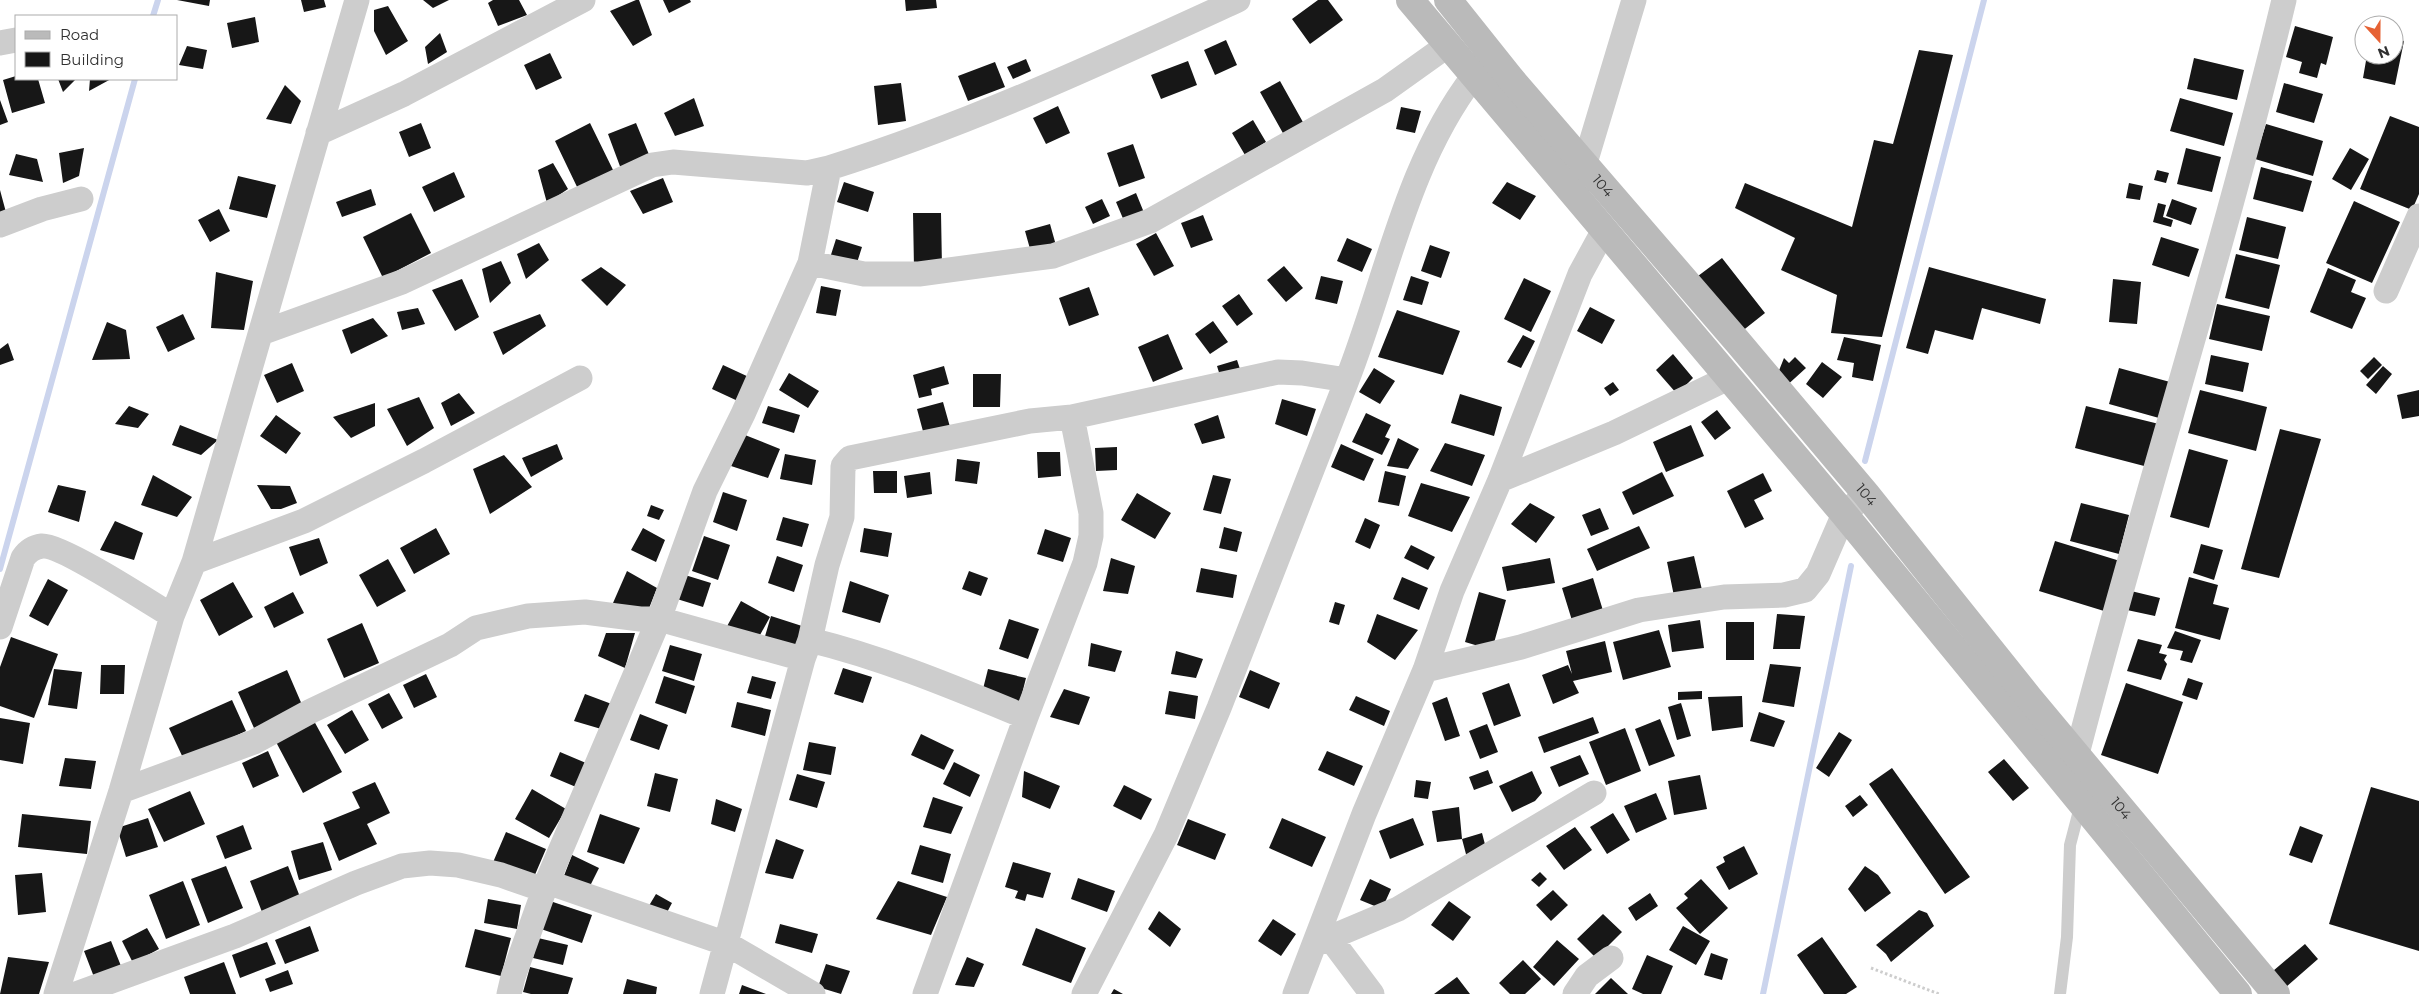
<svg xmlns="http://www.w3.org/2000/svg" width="2419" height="994" viewBox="0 0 2419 994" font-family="Montserrat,sans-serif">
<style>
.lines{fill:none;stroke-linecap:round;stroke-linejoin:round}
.stream{stroke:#cbd4ed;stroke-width:6}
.building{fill:#171717}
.path{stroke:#cdcdcd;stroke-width:3;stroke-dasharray:2.5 2.5;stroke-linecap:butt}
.lane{stroke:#cdcdcd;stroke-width:12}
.street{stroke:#cdcdcd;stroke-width:25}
.secondary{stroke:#bababa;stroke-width:28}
.labels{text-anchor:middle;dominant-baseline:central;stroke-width:5;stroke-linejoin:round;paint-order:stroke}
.street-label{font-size:14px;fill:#303030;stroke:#fff}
</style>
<rect width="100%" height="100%" fill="#fff"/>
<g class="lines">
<path class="stream" d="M153,16L158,0
M1865,461L1984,0
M0,569L135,79
M1763,994L1851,566"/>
</g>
<path class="building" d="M177,0H210L209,6Z
M301,0H324L326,7L304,12Z
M423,0H449L433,8Z
M493,0H519L527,15L498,26L488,3Z
M636,0H639L652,35L633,46L610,11Z
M663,0H690L691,2L669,13Z
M905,0H936L937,8L906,11Z
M1318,0H1328L1343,20L1310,44L1292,19Z
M388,6L408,41L386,55L374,31V10Z
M255,17L259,42L232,48L227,23Z
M2295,26L2333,37L2326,65L2321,63L2317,78L2299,73L2302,62L2286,57Z
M440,33L447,52L428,64L425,47Z
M2394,39L2404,41L2395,85L2363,78L2367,55H2394Z
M1226,40L1237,65L1215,75L1204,50Z
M187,46L207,50L203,69L179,65Z
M1919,50L1953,55L1882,337L1831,333L1837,295L1781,270L1795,238L1735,208L1745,183L1852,227L1874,140L1893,144Z
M550,53L562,78L536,90L524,65Z
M2194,58L2244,70L2237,100L2187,89Z
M1026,59L1031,71L1013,79L1007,67Z
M1188,61L1197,85L1161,99L1151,75Z
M995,62L1005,87L968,101L958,76Z
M16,76V79H38L45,103L12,113L3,80Z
M58,79H76L63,92Z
M90,79H111L89,91Z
M1280,81L1304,124L1284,135L1260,92Z
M901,83L906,121L878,125L874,86Z
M2284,83L2323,94L2314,123L2276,112Z
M285,85L301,101L291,124L266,119Z
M694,98L704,126L675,136L664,113Z
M2180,98L2233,113L2224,146L2170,131Z
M0,100L8,122L0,125Z
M1058,106L1070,133L1046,144L1033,118Z
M1401,107L1421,111L1415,133L1396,129Z
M2390,116L2419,127V194L2412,210L2360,189Z
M1253,120L1266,142L1245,155L1232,133Z
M421,123L431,148L409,157L399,132Z
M590,123L615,174L579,191L555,141Z
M636,123L650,157L621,169L608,134Z
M2266,124L2323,141L2313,176L2255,159Z
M1133,144L1145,178L1119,187L1107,153Z
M84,148L79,176L63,183L59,153Z
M2186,148L2221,157L2212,192L2177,184Z
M2350,148L2369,159L2351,190L2332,179Z
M16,154L37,159L43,182L9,175Z
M553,163L568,189L547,203L538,170Z
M2261,167L2312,181L2303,212L2253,199Z
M2157,170L2169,173L2166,183L2154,180Z
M454,172L465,197L434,212L422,187Z
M238,176L276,185L267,218L229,209Z
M663,178L673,202L643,214L630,191Z
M844,182L874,192L868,212L837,202Z
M1507,182L1536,196L1520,220L1492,203Z
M2129,183L2143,186L2140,200L2126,198Z
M371,189L376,205L342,217L336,202Z
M0,190L7,216L0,217Z
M1136,193L1147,220L1127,228L1116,202Z
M1102,199L1110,216L1093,224L1085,207Z
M2172,199L2197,208L2191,225L2166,216Z
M2354,201L2400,222L2372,283L2326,263Z
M2158,203L2166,205L2163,217L2173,220L2171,227L2153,222Z
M219,209L230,231L210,242L198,220Z
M411,213L431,253L383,278L363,237Z
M913,213H941L942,267L914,268Z
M1203,215L1213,240L1191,248L1181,223Z
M2247,217L2286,227L2278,259L2239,250Z
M1050,224L1057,249L1032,256L1025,231Z
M1156,233L1174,266L1154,276L1136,244Z
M2161,237L2199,249L2189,277L2152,265Z
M1347,238L1372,249L1362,272L1337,261Z
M836,239L862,247L855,269L829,261Z
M539,243L549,260L526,279L517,254Z
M1430,245L1450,252L1441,278L1421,271Z
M2236,254L2280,265L2269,309L2225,298Z
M1722,258L1765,313L1741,332L1698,276Z
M501,261L511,283L490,303L482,269Z
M1284,266L1303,288L1286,302L1267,280Z
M601,267L626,285L607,306L581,280Z
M1929,267L2046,299L2040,324L1982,308L1973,340L1935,330L1928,354L1906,348Z
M2328,268L2356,280L2351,292L2366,298L2352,329L2310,312Z
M216,272L253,281L244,330L211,328Z
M1321,276L1343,281L1337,304L1315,299Z
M1411,276L1429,282L1422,305L1403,300Z
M1524,278L1551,291L1531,332L1504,319Z
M462,279L479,317L455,331L432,290Z
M2113,279L2141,282L2137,324L2109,322Z
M821,286L841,290L836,316L816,313Z
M1089,287L1099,315L1069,326L1059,298Z
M1239,294L1253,314L1237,326L1222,306Z
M2217,304L2270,316L2262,351L2209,339Z
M1590,307L1615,320L1602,344L1577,331Z
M418,308L425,324L402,330L397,312Z
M1397,310L1460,331L1443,375L1378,357Z
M183,314L195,339L168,352L156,327Z
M540,314L546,326L503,355L493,332Z
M373,318L388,336L351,354L342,330Z
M1213,321L1228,342L1210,354L1195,334Z
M107,322L126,330L130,359L92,360Z
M1168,334L1183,369L1153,382L1138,347Z
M1523,335L1535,341L1521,368L1507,362Z
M1844,337L1881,345L1873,381L1852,377L1854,363L1837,360Z
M8,343L14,360L0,365V349Z
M1673,354L1693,378L1677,394L1656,370Z
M2211,355L2249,363L2243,392L2205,384Z
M1795,357L1806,368L1784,388L1776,378L1784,358L1789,363Z
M2374,357L2382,365L2368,379L2360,371Z
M1237,360L1241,372L1221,379L1217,366Z
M1822,362L1842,377L1823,398L1806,384Z
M292,363L304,391L277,403L264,375Z
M723,365L751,378L740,402L712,389Z
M944,366L949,384L931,389L932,395L919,398L913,375Z
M2383,366L2392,374L2376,394L2366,385Z
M1374,368L1395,381L1380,404L1359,392Z
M2119,368L2170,382L2159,418L2109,404Z
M789,373L819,391L808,408L779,390Z
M973,374H1001L1000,407H973Z
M1613,382L1619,390L1610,396L1604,388Z
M2200,390L2267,407L2256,451L2188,433Z
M2419,390V416L2402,419L2397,395Z
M459,393L475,413L451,426L441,403Z
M1460,394L1502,407L1494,436L1451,423Z
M419,397L434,428L407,446L387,409Z
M1282,399L1316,409L1307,436L1275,424Z
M943,402L950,427L924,435L917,409Z
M375,403V426L351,438L333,417Z
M129,406L149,414L138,428L115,424Z
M768,406L800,415L794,433L762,423Z
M2086,406L2159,424L2148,467L2075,448Z
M1717,410L1731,428L1715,440L1701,422Z
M1366,413L1391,425L1385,437L1390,439L1382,455L1352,442Z
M276,415L301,433L286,454L260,436Z
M1218,415L1225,438L1202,444L1194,424Z
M180,425L218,440L201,455L172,445Z
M1691,425L1704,456L1666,472L1653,442Z
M2280,429L2321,439L2279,578L2241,569Z
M745,435L780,449L768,478L731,466Z
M1398,438L1419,449L1408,469L1387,466Z
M1445,443L1485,455L1472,486L1430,471Z
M557,444L563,459L531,477L522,458Z
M1341,444L1374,459L1364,481L1331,467Z
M1117,447V470L1096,471L1095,448Z
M2189,449L2228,460L2209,528L2170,517Z
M1037,452H1060L1061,476L1038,478Z
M785,454L816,460L812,485L780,479Z
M504,455L532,487L490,514L473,469Z
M957,459L980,462L977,484L955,481Z
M873,471H897V493H874Z
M1385,471L1406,476L1399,506L1378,502Z
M930,472L932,494L907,498L904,476Z
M1662,472L1674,496L1633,515L1622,492Z
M1763,473L1772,491L1754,500L1764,519L1745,528L1727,491Z
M153,475L192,497L177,517L141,505Z
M1213,475L1231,479L1221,514L1203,510Z
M1421,483L1470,497L1452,532L1408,516Z
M58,485L86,491L79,522L48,512Z
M257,485L290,486L297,503L281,509H271Z
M723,492L747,500L737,531L713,522Z
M1137,493L1171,513L1155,539L1121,520Z
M1530,503L1555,517L1536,543L1511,524Z
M2081,503L2129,515L2119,554L2070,541Z
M651,505L664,510L659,520L647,516Z
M1600,508L1609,529L1591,536L1582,515Z
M783,517L809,524L802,547L776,540Z
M1365,518L1380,525L1370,549L1355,542Z
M115,521L143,533L134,560L100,550Z
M1639,526L1650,548L1597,571L1587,549Z
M1224,527L1242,532L1237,552L1219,548Z
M436,528L450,554L414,574L400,548Z
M643,528L665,540L656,562L631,550Z
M864,528L892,533L888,557L860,552Z
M1045,529L1071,538L1063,562L1037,554Z
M704,536L730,545L718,580L692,571Z
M319,538L328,563L300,576L289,547Z
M2055,541L2120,561L2104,611L2039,591Z
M2201,544L2223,550L2214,580L2193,573Z
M1411,545L1435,557L1428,570L1404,558Z
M777,556L803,565L794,592L768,583Z
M1694,556L1702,590L1674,596L1667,562Z
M1111,558L1135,566L1128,594L1103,591Z
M1550,558L1555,583L1507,591L1502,567Z
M388,559L406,591L377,607L359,575Z
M1201,568L1237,575L1233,598L1196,592Z
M627,571L657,588L646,616L613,603Z
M969,571L988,578L981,596L962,589Z
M685,575L711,583L703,607L677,599Z
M1402,577L1428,588L1419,610L1393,599Z
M2189,577L2218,585L2213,604L2229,608L2220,640L2175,628Z
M1593,578L1605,617L1574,627L1562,588Z
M48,579L68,590L48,626L29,616Z
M850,581L889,595L880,623L842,612Z
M233,582L253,617L219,636L200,600Z
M2131,591L2160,598L2155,616L2127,610Z
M293,592L304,613L274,628L264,607Z
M1479,592L1506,600L1492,650L1465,642Z
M741,601L770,617L755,644L726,628Z
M1335,602L1345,605L1339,625L1329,622Z
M1377,614L1418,630L1395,660L1367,642Z
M1777,614L1805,616L1800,649H1773Z
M771,616L802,626L794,652L763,643Z
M1009,619L1039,629L1028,659L999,649Z
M1700,620L1704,648L1672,652L1668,625Z
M1726,622H1754V660H1726Z
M362,623L379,663L344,678L327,639Z
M1659,630L1671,667L1623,680L1613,642Z
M2175,631L2201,640L2192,663L2180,660L2183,651L2167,648Z
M606,633H635L625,668L598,656Z
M11,637L58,654L34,718L0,706V667Z
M2138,639L2162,645L2159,653L2167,655L2164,660L2167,664L2161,680L2127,671Z
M1605,641L1612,672L1573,681L1579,693L1553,704L1542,675L1568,665L1572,674L1566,651Z
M1091,643L1122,651L1115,672L1088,666Z
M670,645L702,654L694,681L662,671Z
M1176,651L1203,659L1196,678L1171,674Z
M1770,664L1801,667L1794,707L1762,702Z
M101,665H125L124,694H100Z
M843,668L872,677L863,703L834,694Z
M54,669L82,672L77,709L48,705Z
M988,669L1026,678L1020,702L982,693Z
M287,670L303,707L254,728L238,692Z
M1250,670L1280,683L1269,709L1239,697Z
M426,674L437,697L414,708L403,685Z
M664,676L695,686L686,714L655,703Z
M752,676L776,682L771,699L747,693Z
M2188,678L2203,683L2197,700L2182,695Z
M1509,683L1521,716L1494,726L1482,693Z
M2126,683L2183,702L2158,774L2101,755Z
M1064,689L1090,697L1079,725L1050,717Z
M1169,691L1198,696L1195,719L1165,714Z
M1702,691V699L1678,700V692Z
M389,693L403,718L382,729L368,704Z
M585,694L617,706L608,731L574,721Z
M1356,696L1390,711L1384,726L1349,710Z
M1742,696L1743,727L1712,731L1708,697Z
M1447,697L1460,736L1445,741L1432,703Z
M232,700L246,731L184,760L169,728Z
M737,702L771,710L765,736L731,727Z
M1681,703L1691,736L1677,740L1668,707Z
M352,710L369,740L345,754L327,725Z
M1759,712L1785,721L1774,747L1750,741Z
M640,714L668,725L659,750L630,740Z
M1593,717L1599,733L1544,753L1538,737Z
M0,718L30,723L23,764L0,760Z
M1660,719L1675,756L1649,766L1635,729Z
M314,721L342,772L303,793L276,742Z
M1487,724L1498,752L1480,759L1469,731Z
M1625,728L1641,771L1606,785L1589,742Z
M1839,732L1852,740L1829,777L1816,768Z
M921,734L954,750L944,770L911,755Z
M809,742L836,747L831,775L803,770Z
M268,751L279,776L253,788L242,763Z
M1327,751L1363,766L1354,786L1318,770Z
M560,752L586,763L576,787L550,776Z
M1580,755L1589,774L1559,787L1550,767Z
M65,758L96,761L91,789L59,786Z
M2004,759L2029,788L2013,801L1988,772Z
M954,762L980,775L970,797L943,784Z
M1892,768L1970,877L1945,894L1869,784Z
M1488,770L1493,783L1474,790L1469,777Z
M1024,771L1060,786L1050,809L1022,797Z
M1532,771L1542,793L1535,801L1512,812L1499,786Z
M655,773L678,779L670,812L647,806Z
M797,774L825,782L817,808L789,800Z
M1700,775L1707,809L1674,815L1668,781Z
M1416,780L1431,782L1428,799L1414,797Z
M375,782L390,813L367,824L377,844L339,861L323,823L360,808L352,792Z
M1124,785L1152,799L1141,820L1113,806Z
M2371,787L2419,801V951L2329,924Z
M532,789L566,809L549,838L515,819Z
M190,791L205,824L164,842L148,809Z
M1656,793L1667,819L1636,833L1624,806Z
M1860,795L1868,805L1853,817L1845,806Z
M933,797L963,807L951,834L923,827Z
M716,799L742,809L735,832L711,824Z
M1459,807L1462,839L1482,833L1487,852L1467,858L1462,839L1437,842L1432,811Z
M1613,813L1630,840L1607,854L1590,827Z
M22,814L91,821L87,854L18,847Z
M600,814L640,828L624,864L587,852Z
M148,818L158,847L126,857L117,828Z
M1282,818L1326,837L1312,867L1269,848Z
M1413,818L1424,845L1390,859L1379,831Z
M1188,819L1226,834L1215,860L1177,845Z
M243,825L252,849L225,859L216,836Z
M2300,826L2323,835L2312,863L2289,855Z
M1575,827L1592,850L1564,870L1546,846Z
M506,832L546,849L531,884L491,867Z
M776,839L804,850L793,879L765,873Z
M323,842L332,870L299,880L291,851Z
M920,845L951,854L943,883L911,874Z
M1744,846L1758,874L1729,890L1716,867L1725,862L1723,857Z
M572,855L599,868L586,894L562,881Z
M1013,862L1051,873L1043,898L1027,894L1025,901L1015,898L1018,891L1005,887Z
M226,866L243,908L208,923L191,879Z
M288,866L300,897L262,912L250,881Z
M1865,866L1878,875L1891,893L1865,912L1848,889Z
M1540,872L1547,879L1539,887L1531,880Z
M42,873L46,912L18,915L15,875Z
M1078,878L1115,891L1107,912L1071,899Z
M1370,879L1391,889L1382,909L1360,900Z
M1701,879L1728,908L1700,934L1676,908L1688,898L1684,894Z
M183,881L200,925L166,939L149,895Z
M898,881L947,897L931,935L876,919Z
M1553,890L1568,905L1551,921L1536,905Z
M1650,893L1658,906L1636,921L1628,908Z
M656,894L672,903L664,918L647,909Z
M488,899L521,905L517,929L484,923Z
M547,900L592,915L582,943L538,928Z
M1449,901L1471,917L1453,941L1431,925Z
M1919,910L1927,913L1934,926L1891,962L1886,954L1876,945Z
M1159,911L1181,929L1170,947L1148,929Z
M1603,914L1622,932L1596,958L1577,939Z
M1273,919L1296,934L1281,956L1258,941Z
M780,924L818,934L812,953L775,943Z
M310,926L319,951L285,964L275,940Z
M1683,926L1710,941L1696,965L1669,950Z
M147,928L159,949L133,963L122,941Z
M1036,928L1086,948L1071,983L1022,965Z
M475,929L511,938L501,976L465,967Z
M1822,937L1857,987L1846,994H1824L1797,955Z
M538,938L568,945L563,965L533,958Z
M1557,940L1579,959L1554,986L1533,967Z
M111,941L121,966L94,977L84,951Z
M267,942L276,964L240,978L232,955Z
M2305,944L2318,959L2286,987L2273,971Z
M1711,953L1728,959L1722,980L1704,975Z
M1647,955L1673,966L1661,994H1643L1632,989Z
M8,957L49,962L39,994H0Z
M967,957L984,964L974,987L955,985Z
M1523,960L1541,979L1525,994H1510L1499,983Z
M224,962L236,994H190L184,977Z
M826,964L850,971L841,994L818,987Z
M530,967L573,978L568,994H531L523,992Z
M288,970L293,984L270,992L265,979Z
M1457,977L1470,994H1434Z
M1611,978L1628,994H1595Z
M627,979L657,987L656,994H623Z
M742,985L766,994H739Z
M1114,989L1123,994H1111Z"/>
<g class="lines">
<path class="path" d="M1871,968L1939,994"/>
<path class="lane" d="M2060,994L2067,937L2070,845L2081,803"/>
<path class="street" d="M0,43L16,40
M318,133L404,94L583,0
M1581,182L1585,163L1634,0
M0,225L42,209L81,199
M810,263L864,274H919L1053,256L1150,221L1385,90L1448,45
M2386,291L2419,216
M261,333L402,282L652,165L673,162L807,173L829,168C970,124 1105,61 1238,0
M1500,480L1614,433L1728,378
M194,562L304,521L424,461L580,378
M0,627L23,558C27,552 34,547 42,546C60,544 151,603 172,616
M810,640C884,658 955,688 1026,717
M1425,670L1521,647L1639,610L1724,597L1784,595L1805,590L1818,574L1844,514L1866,494
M2077,754C2142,502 2223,254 2284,0
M121,791L254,742L311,711L450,645L476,628L528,616L585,612L640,619H659L803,659L810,640L827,565L842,517L843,466L850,458L1030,421L1072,417L1278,372L1302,373L1347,380C1387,278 1406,165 1473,77
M547,882L727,944L813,994
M1330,938L1372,994
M1315,944L1398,909L1594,793
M56,994L121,791L172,616L194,562L357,0
M76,994L235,936L356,883L402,866L430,863L458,865L501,875L544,890
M509,994L513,977L547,882L659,619L705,491L743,414L810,263L829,168
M712,994L803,659
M925,994L1026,717L1085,563L1091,536V513L1072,417
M1084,994L1166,835L1219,708L1347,380
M1295,994L1364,814L1425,670L1452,591L1500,480L1580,274L1604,230
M1575,994L1587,976L1611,958"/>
<g class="secondary">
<path d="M1410,0L1844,514L2238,994"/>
<path id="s1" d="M1448,0L1511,79L1737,341L1866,494L2029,698L2276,994"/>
</g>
</g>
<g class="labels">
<g class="street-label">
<text stroke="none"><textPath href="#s1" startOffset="242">104</textPath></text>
<text stroke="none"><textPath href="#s1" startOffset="648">104</textPath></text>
<text stroke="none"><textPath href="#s1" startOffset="1052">104</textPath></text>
</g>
</g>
<rect x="15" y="15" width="162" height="65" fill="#ffffff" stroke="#acacac"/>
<rect x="25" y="31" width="25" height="8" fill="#bababa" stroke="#acacac"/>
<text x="60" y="40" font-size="15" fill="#303030">Road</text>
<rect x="25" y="52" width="25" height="15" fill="#171717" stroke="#acacac"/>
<text x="60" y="65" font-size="15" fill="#303030">Building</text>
<g transform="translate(2379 40) rotate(159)"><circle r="24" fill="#ffffff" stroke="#acacac"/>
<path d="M0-4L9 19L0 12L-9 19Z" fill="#e66234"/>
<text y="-8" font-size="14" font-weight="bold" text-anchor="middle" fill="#303030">N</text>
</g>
</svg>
